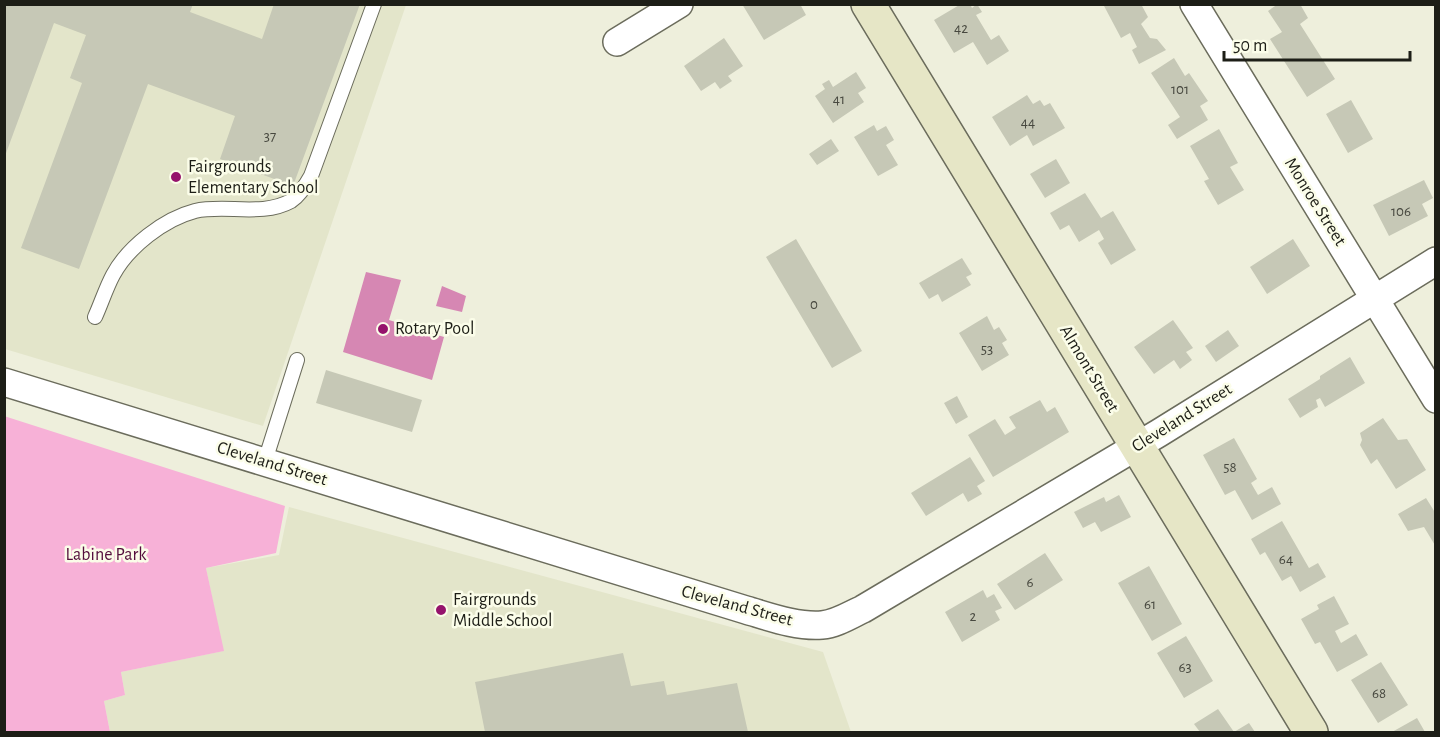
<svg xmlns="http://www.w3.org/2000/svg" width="1440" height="737" viewBox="0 0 1440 737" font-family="'Alegreya Sans',sans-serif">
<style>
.built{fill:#e3e5ca}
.green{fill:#f7b1d7}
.water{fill:#d687b3}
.building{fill:#c6c8b6}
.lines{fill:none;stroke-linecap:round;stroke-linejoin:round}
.lane-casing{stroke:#6b6c5c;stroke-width:16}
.street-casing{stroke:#6b6c5c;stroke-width:30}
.secondary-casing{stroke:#6b6c5c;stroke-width:36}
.lane{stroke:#fff;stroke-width:14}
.street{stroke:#fff;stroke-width:27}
.secondary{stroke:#e6e6c6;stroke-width:33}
.poi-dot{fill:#95136c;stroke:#fbfde9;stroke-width:2}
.labels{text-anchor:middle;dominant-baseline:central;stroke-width:5;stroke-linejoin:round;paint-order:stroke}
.number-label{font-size:15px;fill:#47483f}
.poi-label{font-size:18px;fill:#1d1e17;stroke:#fbfde9;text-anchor:start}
.street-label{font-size:18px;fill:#1d1e17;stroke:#fbfde9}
.park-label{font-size:18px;fill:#540e3c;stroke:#fbfde9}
</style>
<rect width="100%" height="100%" fill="#eeefdc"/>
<path class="built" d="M4,5H406L263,426L5,349Z
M289,507L823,652L851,732H110L104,701L125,695L121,672L223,651L206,568L279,555Z"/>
<path class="green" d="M4,416L285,506L276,553L206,568L224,651L121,672L125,695L104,701L110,732H5Z"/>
<path class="water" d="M366,272L401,280L389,320L444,337L432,380L343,352Z
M442,286L466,296L462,312L436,306Z"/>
<path class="building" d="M5,4H193L190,12L262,39L274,4H360L293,186L220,159L235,116L148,84L79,269L21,248L82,83L70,78L86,35L54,23L5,156Z
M742,4H800L806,15L764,40Z
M961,4H970L972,8L977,4L982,12L976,15L991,40L999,35L1009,51L987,65L973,42L954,53L934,20Z
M1103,4H1141L1148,17L1141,24L1150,38L1157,39L1166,50L1139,64L1132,50L1137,47L1130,33L1121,38Z
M1278,4H1300L1308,18L1300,24L1335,79L1307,97L1270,39L1282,32L1268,11Z
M724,38L743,66L728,76L732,81L720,89L715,82L701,91L684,66Z
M1174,58L1185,76L1189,73L1208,101L1200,106L1208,120L1177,139L1168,125L1180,117L1151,73Z
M856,72L866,88L858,93L864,102L833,123L815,96L825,89L822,84L829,80L833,87Z
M1027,95L1033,104L1040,100L1044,106L1050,103L1065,128L1033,146L1027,135L1010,146L992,117Z
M1351,100L1373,139L1348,153L1326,114Z
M874,125L877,131L886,126L894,140L886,145L898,165L878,176L854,137Z
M1219,129L1238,163L1230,167L1244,190L1218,205L1204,181L1209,179L1190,146Z
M831,139L839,151L817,165L809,154Z
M1056,159L1070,183L1045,198L1030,174Z
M1424,180L1433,198L1422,204L1428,216L1389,236L1373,205Z
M1085,193L1101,218L1113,211L1136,250L1111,265L1098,243L1104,239L1099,230L1079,242L1069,225L1060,230L1050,213Z
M796,239L862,351L832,368L766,257Z
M1293,239L1310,266L1267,294L1250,267Z
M962,258L972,274L966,277L971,285L942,302L938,294L929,299L919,283Z
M987,316L994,330L999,327L1007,340L1002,343L1009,355L982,371L959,333Z
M1173,320L1193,348L1186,352L1192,360L1180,369L1174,360L1154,374L1134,347Z
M1228,330L1239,346L1216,362L1205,346Z
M1350,357L1365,383L1325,407L1320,398L1316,400L1318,407L1300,418L1288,399L1320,379V376Z
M326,370L422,400L412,432L316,403Z
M957,396L968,417L956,424L944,403Z
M1040,400L1047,412L1055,407L1069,432L993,477L968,435L995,419L1005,435L1016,428L1009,417Z
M1383,418L1398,440L1407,439L1426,470L1396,489L1377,459L1371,464L1360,445L1362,440L1360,433Z
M1234,438L1257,479L1251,483L1258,495L1272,487L1281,504L1252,520L1235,490L1225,495L1203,455Z
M970,457L985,481L977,486L982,494L968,502L963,493L926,516L911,493Z
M1119,495L1131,517L1101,532L1095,522L1083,528L1074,512L1104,497L1106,502Z
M1426,498L1436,514V547L1424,527L1408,531L1398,514Z
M1282,521L1309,568L1318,563L1326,577L1300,592L1291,576L1282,581L1265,552L1260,555L1251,539Z
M1045,553L1063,580L1015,610L997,584Z
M1149,566L1182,624L1152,641L1118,583Z
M983,590L987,598L994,594L1002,608L995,611L1000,620L962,642L945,612Z
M1334,596L1349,624L1335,631L1341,643L1356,634L1368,655L1337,672L1320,642L1315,644L1301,619L1319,609L1317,605Z
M1186,636L1213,681L1184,698L1157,653Z
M623,653L631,686L664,681L667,695L737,683L748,732H485L475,682Z
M1381,662L1408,705L1378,723L1351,680Z
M1218,709L1234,732H1200L1194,724Z
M1417,718L1425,732H1392Z
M1249,723L1255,732H1234Z"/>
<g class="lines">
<g class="lane-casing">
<path id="lane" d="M95,317C101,304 106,288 113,275C128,247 164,219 195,211C225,204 262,217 291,201C300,195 306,185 311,176L374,4
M265,461L297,360"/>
</g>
<g class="street-casing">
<path id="street" d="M1194,4L1436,399
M617,42L679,4
M4,382L746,610C770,617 797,627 822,625C836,624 850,615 863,609L1159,433L1436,261"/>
</g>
<g class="secondary-casing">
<path id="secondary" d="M868,4L1311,732"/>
</g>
<use href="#lane" class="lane"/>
<use href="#street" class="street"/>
<use href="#secondary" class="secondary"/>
</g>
<g class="poi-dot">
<circle cx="176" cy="177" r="6"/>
<circle cx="383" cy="329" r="6"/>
<circle cx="441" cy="610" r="6"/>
</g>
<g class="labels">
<g class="number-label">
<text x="961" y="28">42</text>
<text x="1180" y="89">101</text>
<text x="839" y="99">41</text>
<text x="1028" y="122">44</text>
<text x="270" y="136">37</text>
<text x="1401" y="211">106</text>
<text x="814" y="304">0</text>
<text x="987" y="349">53</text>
<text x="1230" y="467">58</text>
<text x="1286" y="559">64</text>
<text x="1030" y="582">6</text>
<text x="1150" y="604">61</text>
<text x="973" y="616">2</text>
<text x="1185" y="667">63</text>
<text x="1379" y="693">68</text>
</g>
<g class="poi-label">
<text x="188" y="167">Fairgrounds<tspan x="188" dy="21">Elementary School</tspan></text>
<text x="395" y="329">Rotary Pool</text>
<text x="453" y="600">Fairgrounds<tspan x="453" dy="21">Middle School</tspan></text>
</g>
<g class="street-label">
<text transform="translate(1315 202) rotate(58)">Monroe Street</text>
<text transform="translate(1089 369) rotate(59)">Almont Street</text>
<text transform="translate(1182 418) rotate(-32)">Cleveland Street</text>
<text transform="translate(272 464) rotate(17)">Cleveland Street</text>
<text transform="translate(737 606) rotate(15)">Cleveland Street</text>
</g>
<g class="park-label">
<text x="106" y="555">Labine Park</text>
</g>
</g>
<rect width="1440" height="737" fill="none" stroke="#1d1e17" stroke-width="12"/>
<path d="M1224 51v9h186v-9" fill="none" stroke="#1d1e17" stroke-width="3"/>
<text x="1233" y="51" font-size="18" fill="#1d1e17" stroke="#fbfde9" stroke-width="4.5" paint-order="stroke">50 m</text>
</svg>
